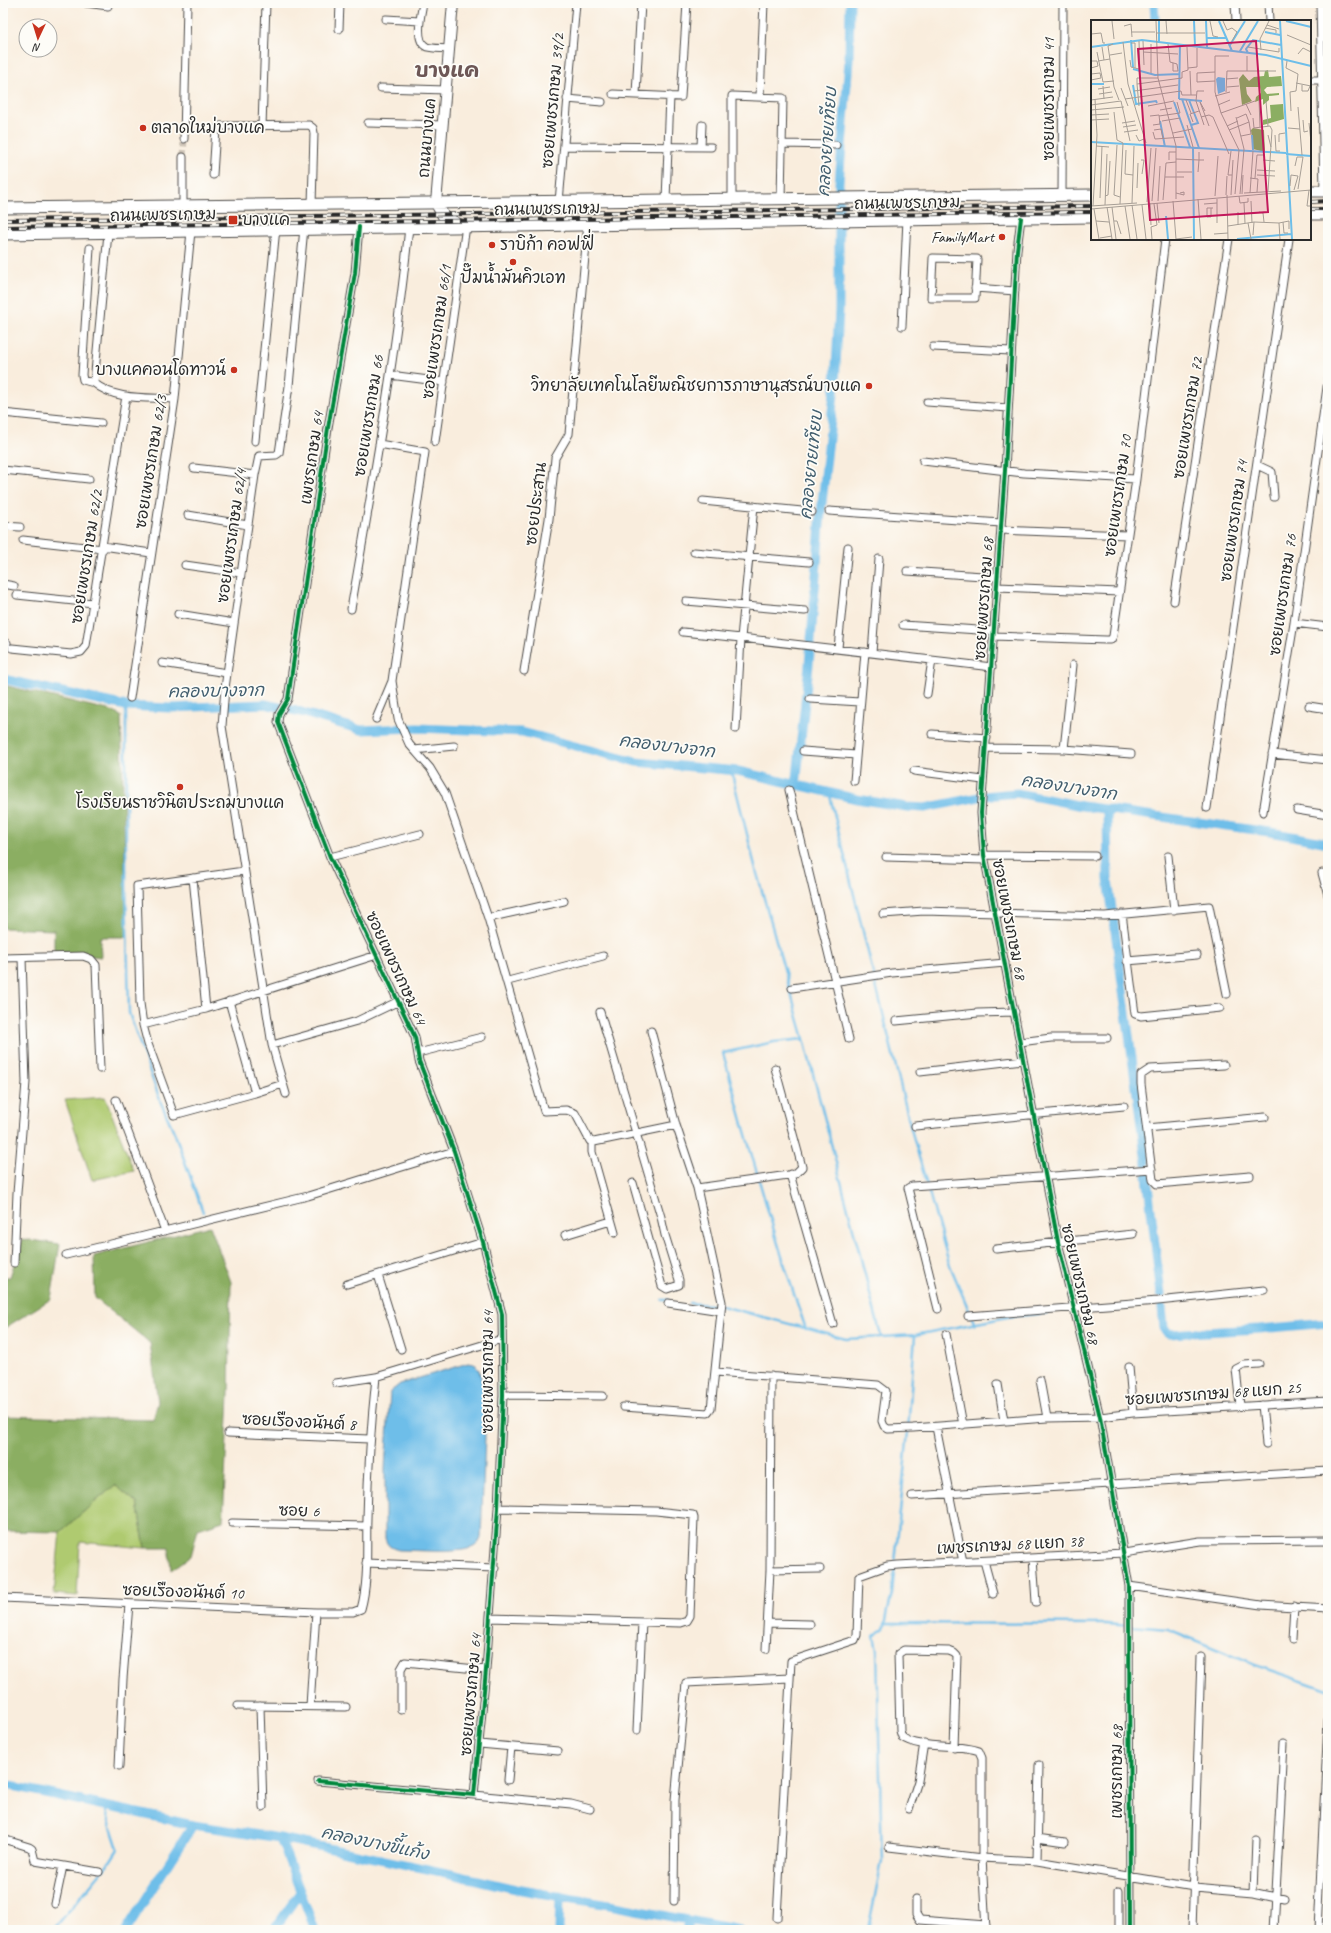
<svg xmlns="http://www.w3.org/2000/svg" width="1331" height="1933" viewBox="0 0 1331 1933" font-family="Caveat,'Playpen Sans Thai',sans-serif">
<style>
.green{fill:#afca70;stroke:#6d7a4e}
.forest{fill:#8bae62;stroke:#5b6c46}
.water{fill:#6ebee9;stroke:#4c748a}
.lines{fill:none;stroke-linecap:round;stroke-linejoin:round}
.stream{stroke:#6ebee9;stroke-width:2.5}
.canal{stroke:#6ebee9;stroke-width:9}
.street-tunnel{stroke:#d0c6b9;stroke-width:7;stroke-dasharray:7 3.5;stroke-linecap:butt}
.street-casing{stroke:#4a4846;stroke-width:9}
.secondary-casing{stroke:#4a4846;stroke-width:12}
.primary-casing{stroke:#4a4846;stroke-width:13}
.street{stroke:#fff;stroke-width:7}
.secondary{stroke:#fff;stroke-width:10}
.primary{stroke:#fff;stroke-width:11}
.rail-casing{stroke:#2b2b2b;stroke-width:4}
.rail{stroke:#fdfcf7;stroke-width:2.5;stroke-dasharray:8;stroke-linecap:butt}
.cycleway-casing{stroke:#fdfcf7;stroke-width:6}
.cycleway{stroke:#00873e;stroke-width:4}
.poi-dot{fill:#c8321e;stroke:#fdfcf7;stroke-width:1.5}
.labels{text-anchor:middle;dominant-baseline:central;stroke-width:3.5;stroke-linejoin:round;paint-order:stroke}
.street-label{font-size:16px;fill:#2b2b2b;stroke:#fdfcf7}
.poi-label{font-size:16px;fill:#2b2b2b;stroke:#fdfcf7;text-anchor:start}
.water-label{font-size:17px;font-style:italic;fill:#425e6e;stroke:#fdfcf7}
.district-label{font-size:20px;font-weight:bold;fill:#6d5756;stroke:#fdfcf7}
.inset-river{fill:none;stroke:#6ebee9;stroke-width:2}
.inset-road{fill:none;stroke:#a79f96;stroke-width:1}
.view{fill:#c2185b;fill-opacity:0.15;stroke:#c2185b;stroke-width:2}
.inset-edge{fill:none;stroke:#2b2b2b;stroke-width:2}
</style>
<rect width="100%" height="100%" fill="#fdfcf7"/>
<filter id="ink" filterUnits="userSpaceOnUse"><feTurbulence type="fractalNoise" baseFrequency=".025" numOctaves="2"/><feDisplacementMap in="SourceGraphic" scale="8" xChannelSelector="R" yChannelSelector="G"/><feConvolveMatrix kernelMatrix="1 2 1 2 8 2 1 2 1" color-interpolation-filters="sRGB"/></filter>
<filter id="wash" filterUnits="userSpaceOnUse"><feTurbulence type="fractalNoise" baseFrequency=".012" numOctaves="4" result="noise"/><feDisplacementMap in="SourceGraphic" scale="16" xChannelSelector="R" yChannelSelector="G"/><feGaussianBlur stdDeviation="0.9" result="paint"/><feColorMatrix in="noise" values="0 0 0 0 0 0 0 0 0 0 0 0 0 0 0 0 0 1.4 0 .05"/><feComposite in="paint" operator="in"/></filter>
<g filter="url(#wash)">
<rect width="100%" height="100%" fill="#f9eddd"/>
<path class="green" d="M105,1097L134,1171L92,1180L65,1100Z
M115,1485L137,1503L145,1548L80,1542L77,1596L54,1594L60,1532Z"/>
<path class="forest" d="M3,685L112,711L121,716L127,937H100L101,957L54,952V930L3,928Z
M210,1226L231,1282L229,1395L223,1521L198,1529L191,1556L171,1570L169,1548H145L137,1503L115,1485L60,1532L3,1531V1416L153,1420L158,1402L150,1343L95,1298L94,1256Z
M22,1239L60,1244L51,1299L3,1329V1277H10Z"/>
<path class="water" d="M468,1363L475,1364L479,1370L483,1387L485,1437L481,1537C479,1542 477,1546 471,1548C454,1554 418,1550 399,1550C391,1548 387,1546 385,1538V1468L390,1392L400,1384Z"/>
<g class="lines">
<path class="stream" d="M126,706V884L129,1013L161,1103L175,1134L203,1212
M731,770L756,870L804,1039L881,1336
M829,792L911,1129L949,1263L975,1325
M804,1039L774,1042L723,1053C749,1145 774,1238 806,1329
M662,1300H668
M689,1303L722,1306L846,1339L915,1335L1008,1317L1048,1313
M887,1623L1106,1624L1168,1629L1255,1665L1328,1690
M53,1930L111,1860L118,1849L104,1805
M868,1930L882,1861L877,1650L874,1636L884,1629L892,1593L908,1431L915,1335"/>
<path class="canal" d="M1154,3L1155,21
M3,679L126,706L170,708L265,704L301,712L361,730L417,728L522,732L636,762L738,771L857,799L907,807L925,808L984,796L1017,793L1082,806L1270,832L1328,843
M796,786L809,665L821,512L835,384L839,310V183L849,60L850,3
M1107,809L1108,879L1146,1162
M1147,1176L1161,1294
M1162,1308L1164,1328L1168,1334L1259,1329L1328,1323
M3,1784L193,1825L280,1838L451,1874L516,1889L615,1906L740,1930
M280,1838L315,1930
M126,1930L193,1825
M274,1930L300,1892
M559,1930L560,1896
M688,1930V1920"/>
</g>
</g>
<g filter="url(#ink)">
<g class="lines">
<path class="street-tunnel" d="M183,157L184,139"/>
<g class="street-casing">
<path id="street" d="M86,3L108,6V3
M423,3C421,14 414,42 427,47C434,49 443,48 449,49
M1235,3L1236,21
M1268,3L1269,21
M1320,3L1324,191
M386,19L420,21
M339,29L340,3
M1310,80H1321
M381,88L446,90
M613,94L681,97L687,3
M636,94L641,3
M760,96L764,3
M567,99L602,102
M368,123L443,125
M262,127L266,3
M184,139L187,3
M782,144L836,145
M564,146L711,147
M701,146L702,125
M183,157V207
M213,175L216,129L220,126L309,125L313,128L314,133L312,205
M1062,196L1063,3
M732,199V96L783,98L781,199
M666,200L670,96
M559,202L576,3
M1021,218L1017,250L1005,470L981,813L984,855L1058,1242L1100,1417L1129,1586L1130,1930
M108,233L94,383C116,401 148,397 175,399
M90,248L82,375L83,380L94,383
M933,258L977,259L975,298H931Z
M975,288L1015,291
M902,326L907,219
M933,347L1011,351
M390,375L444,382
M927,402L1008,408
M3,413L101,423
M255,441L276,228
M435,442L466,226
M923,461L1024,473L1136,479
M1257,465L1272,472L1274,497
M194,468L255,475
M3,470L89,479
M703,501L812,512
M829,511L1001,523
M188,515L248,525
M3,526L20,527
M1001,530L1127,535
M23,540L103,549
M103,546L151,553
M694,552L809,562
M185,565L241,573
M907,571L998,577
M3,584L14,586
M997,587L1119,592
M17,595L93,603
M686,601L805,611
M1174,601L1229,239
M351,609C373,482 396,355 409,227
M178,614L234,623
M1294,623L1328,627
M903,625L993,631
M683,632L741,638L754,506
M993,636L1106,640H1111L1113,636L1136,479L1165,239
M3,642L7,643
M12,648L71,654L81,652L86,646L126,396
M838,648L848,547
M872,653L879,559
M162,663L227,673
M524,671L549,519L555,458L569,434L588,223
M392,681L398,719L409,744L430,768L445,793L488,918L544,1111L566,1110L575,1113L590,1141L594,1142L676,1125
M927,694L932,660
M130,698L175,399L191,231
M810,699L860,702
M1309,706L1328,709
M376,719L392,681L425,452L379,444
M736,729L741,638L992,667
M932,734L987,738
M986,748L1064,749L1073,665
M1064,749L1131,754
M414,750L454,746
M803,751L856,755
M1272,754L1328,760
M914,771L983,780
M854,781L865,652
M789,790L849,1039
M1207,808L1289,239
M1297,810L1328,815
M1263,812L1294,623L1328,380
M984,855L1095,856
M1168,856L1174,910
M330,857L420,834
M886,857L985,860
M244,871L137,886L140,1003L143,1025L148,1044L174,1115L255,1093L283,1084
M1322,873L1328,895
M193,878L206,1009
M883,914L924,911L1105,916L1209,906L1227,994
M1122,914L1135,1014L1141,1016L1220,1008
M488,918L564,901
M3,958L83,956L91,959L96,965L100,1069
M1127,961L1197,955
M508,981L603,956
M792,988L892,973L1005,963
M229,1001L255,1093
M600,1012L661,1217L665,1235L679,1280V1285L667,1289L662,1286L633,1183
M896,1021L978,1013L1015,1012
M143,1025L206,1009L377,955
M1020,1042L1051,1038H1107
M272,1045L357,1021L399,1001
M418,1053L482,1037
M1224,1065L1150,1069L1141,1075V1084L1153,1180L1157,1184L1250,1176
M920,1072L1023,1060
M286,1094L272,1045L222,726L225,688L255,475L259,456L276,455L279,453L289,386L304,228
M116,1100L165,1231
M915,1126L1124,1106
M1147,1128L1265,1117
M592,1142V1152L615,1233
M790,1174L833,1324
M697,1188L795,1174L802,1167L775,1068
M565,1235L611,1221
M996,1249L1133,1234
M66,1255L308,1196L454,1151
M14,1263L17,1193L26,1082L22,958
M378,1275L401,1349
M347,1284L483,1242
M668,1303L721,1311
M938,1309L909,1192L908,1188L912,1186L1152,1169
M968,1316L1158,1301L1264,1290
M946,1334L963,1425
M1129,1367L1133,1413
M716,1372L878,1385L886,1391L882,1421L884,1426L888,1429L913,1428L1047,1418L1100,1417L1133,1413L1328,1401
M1040,1380L1047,1418
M336,1383L376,1377L502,1339
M998,1384L1004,1421
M503,1395L603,1396
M1262,1405L1266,1444
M1240,1406L1236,1369L1244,1365L1259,1364
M623,1407L708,1413L711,1409L722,1302L697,1188L676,1125L651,1031
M936,1427L963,1562
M228,1433L369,1439
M912,1496L1328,1471
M232,1523L367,1526
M1033,1558L1036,1602
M984,1561L993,1594
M366,1563L495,1568
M770,1570L820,1569
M1129,1586L1261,1605L1328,1609
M3,1598L316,1612H353L361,1609C369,1581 366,1547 367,1518C368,1471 371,1424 376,1377
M490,1618L681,1623L687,1621L690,1616L694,1518L693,1515L656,1511L498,1508
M768,1623L810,1624
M1292,1639L1294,1606
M766,1649L770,1570L771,1376
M238,1706L346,1707
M260,1706L263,1807
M310,1706L316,1612
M401,1710V1669L405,1662L486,1670
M637,1730L642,1622
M480,1744L558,1751
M954,1748L957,1656L954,1653L949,1651L904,1650L898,1654L900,1731L902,1737C919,1750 959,1743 979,1751L982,1758V1858L986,1930
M119,1766L123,1679L129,1604
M508,1780L511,1747
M318,1781L474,1795L486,1670L498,1508L503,1395L502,1314L483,1242L454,1151L419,1061L415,1037L330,857L278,722L279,714L288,699L328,428L355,273L359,227
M474,1795L571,1804L590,1809
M909,1809L918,1781L924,1743
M1037,1838L1065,1842
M3,1839L29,1847L32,1849L35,1861L99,1872
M889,1847L982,1858L1037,1861L1194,1887L1253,1892L1284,1899
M1037,1861L1039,1765
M1119,1891V1930
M1253,1892L1255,1839
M916,1899V1914L920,1920L986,1925
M674,1901L675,1800L686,1683L790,1678
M55,1904L63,1866
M777,1918L791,1661L855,1640L857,1635L859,1576L887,1566L898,1565L1124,1553L1200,1541L1328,1540
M1192,1930L1201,1657
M1274,1930L1284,1744
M1318,1930L1328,1720"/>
</g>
<g class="secondary-casing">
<path id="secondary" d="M436,203L453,3"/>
</g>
<g class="primary-casing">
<path id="primary" d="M1310,191H1328
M436,203L444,217L460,225
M3,208L1092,195
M1310,214H1328
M3,234L1092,217"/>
</g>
<use href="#street" class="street"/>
<use href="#secondary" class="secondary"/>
<use href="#primary" class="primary"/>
<g class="rail-casing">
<path id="rail" d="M1310,202L1328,201
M1310,209H1328
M3,220L1092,206
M3,227L1092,212"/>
</g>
<use href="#rail" class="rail"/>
<g class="cycleway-casing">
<path id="cycleway" d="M1021,218L1017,250L1005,470L981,813L984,855L1058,1242L1100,1417L1129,1586L1130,1930
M318,1781L474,1795L486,1670L498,1508L503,1395L502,1314L483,1242L454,1151L419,1061L415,1037L330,857L278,722L279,714L288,699L328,428L355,273L359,227"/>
</g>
<use href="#cycleway" class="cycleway"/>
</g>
</g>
<g class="poi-dot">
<circle cx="143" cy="128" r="4"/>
<rect x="228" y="215" width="10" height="10" rx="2"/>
<circle cx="1002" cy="237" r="4"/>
<circle cx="492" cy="245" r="4"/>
<circle cx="513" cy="262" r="4"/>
<circle cx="234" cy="370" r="4"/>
<circle cx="869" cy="386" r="4"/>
<circle cx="180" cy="787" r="4"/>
</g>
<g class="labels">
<g class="street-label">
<text transform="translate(1049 99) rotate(-90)">ซอยเพชรเกษม 41</text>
<text transform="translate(553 101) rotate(-85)">ซอยเพชรเกษม 39/2</text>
<text transform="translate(427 138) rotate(-85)">ถนนบางแค</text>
<text transform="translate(907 203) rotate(-1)">ถนนเพชรเกษม</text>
<text transform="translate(547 209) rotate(-1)">ถนนเพชรเกษม</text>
<text transform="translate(163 215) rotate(-1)">ถนนเพชรเกษม</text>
<text transform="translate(437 332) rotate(-82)">ซอยเพชรเกษม 66/1</text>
<text transform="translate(369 416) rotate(-81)">ซอยเพชรเกษม 66</text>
<text transform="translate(1188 418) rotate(-81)">ซอยเพชรเกษม 72</text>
<text transform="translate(312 458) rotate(-82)">เพชรเกษม 64</text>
<text transform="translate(151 462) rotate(-81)">ซอยเพชรเกษม 62/3</text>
<text transform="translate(1118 496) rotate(-82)">ซอยเพชรเกษม 70</text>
<text transform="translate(536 504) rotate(-83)">ซอยประสาน</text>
<text transform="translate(1234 521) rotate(-82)">ซอยเพชรเกษม 74</text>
<text transform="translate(232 536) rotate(-82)">ซอยเพชรเกษม 62/4</text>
<text transform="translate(87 557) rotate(-81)">ซอยเพชรเกษม 62/2</text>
<text transform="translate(1283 595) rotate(-82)">ซอยเพชรเกษม 76</text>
<text transform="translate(984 599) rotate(-86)">ซอยเพชรเกษม 68</text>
<text transform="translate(1009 919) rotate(79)">ซอยเพชรเกษม 68</text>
<text transform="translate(396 968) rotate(65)">ซอยเพชรเกษม 64</text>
<text transform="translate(1080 1284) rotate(77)">ซอยเพชรเกษม 68</text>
<text transform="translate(488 1372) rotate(-90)">ซอยเพชรเกษม 64</text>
<text transform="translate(1213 1394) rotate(-4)">ซอยเพชรเกษม 68 แยก 25</text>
<text transform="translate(299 1422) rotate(3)">ซอยเรืองอนันต์ 8</text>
<text transform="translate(299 1511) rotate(2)">ซอย 6</text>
<text transform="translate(1010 1545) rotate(-3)">เพชรเกษม 68 แยก 38</text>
<text transform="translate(183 1592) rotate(2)">ซอยเรืองอนันต์ 10</text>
<text transform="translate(471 1695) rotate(-85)">ซอยเพชรเกษม 64</text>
<text transform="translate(1117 1772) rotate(-90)">เพชรเกษม 68</text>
</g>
<g class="poi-label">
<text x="151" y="128">ตลาดใหม่บางแค</text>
<text x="242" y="220">บางแค</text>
<text x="994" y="237" text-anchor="end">FamilyMart</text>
<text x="500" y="245">ราบิก้า คอฟฟี่</text>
<text x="513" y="278" text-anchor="middle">ปั๊มน้ำมันคิวเอท</text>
<text x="226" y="370" text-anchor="end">บางแคคอนโดทาวน์</text>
<text x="861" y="386" text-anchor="end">วิทยาลัยเทคโนโลยีพณิชยการภาษานุสรณ์บางแค</text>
<text x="180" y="803" text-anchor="middle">โรงเรียนราชวินิตประถมบางแค</text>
</g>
<g class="water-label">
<text transform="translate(827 142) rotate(-86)">คลองยายเทียบ</text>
<text transform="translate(811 465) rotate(-84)">คลองยายเทียบ</text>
<text transform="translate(216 691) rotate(-1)">คลองบางจาก</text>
<text transform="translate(667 746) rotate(7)">คลองบางจาก</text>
<text transform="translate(1069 787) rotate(9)">คลองบางจาก</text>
<text transform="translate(375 1843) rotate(12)">คลองบางขี้แก้ง</text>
</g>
<g class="district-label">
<text x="447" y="70">บางแค</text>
</g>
</g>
<g transform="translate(1091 20)">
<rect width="220" height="220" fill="#f9eddd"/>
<path d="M177,50L178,57L190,56L191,66L176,67L173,70L176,74L188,73V75L178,76V80L172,85V79L164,82L165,77L170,73L169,67H155L156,74L161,81L151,85L148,59L152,54L158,61L163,57L173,56L174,51ZM192,84L193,99L172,105V100L180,98L179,85ZM162,108L173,110L174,132L162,129L160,110Z" fill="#8bae62"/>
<path d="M127,57L134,58V71L127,74L125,59Z" fill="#6ebee9"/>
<path class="inset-river" d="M68,1V22M103,1L104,26M115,1L116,27M128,1L141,31M189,1L201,219M195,1L220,7M174,12L189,15M116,18H135M40,20L42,47M139,25L154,1M0,27L51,20L175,35L220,46M149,31L167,1M157,33L155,29L162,20L190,25M42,49L64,55L89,54M0,64H13M42,65L44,77M44,78L45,84L65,81L66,83M88,79L89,24M88,79L111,81M91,79L108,128M98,80L107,103L100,105M83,82L99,127M69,101L74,127M161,115L162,130M0,122L195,133M102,127L103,219M195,134L220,136M75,196L77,219M146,219L200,214"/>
<path class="inset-road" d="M21,1L23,19M65,1L67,58L85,126V179M75,1L76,14M119,1L122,16L127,17M132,1L136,10L141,8L146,12L141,21M176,5L188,9M33,6L40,4L41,17M174,8L185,10V13M40,12H64M65,13H114M0,14L10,13L12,23H14M196,15L220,25M48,21L49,58M52,21L53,45M32,22L37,64L55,123M40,23H44V48M22,24L17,26L23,67L28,80M60,24V53M77,24L79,42L86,44L87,51H82V43M11,27L13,40M157,27L188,32V28M170,30L169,19L178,1M6,32L12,62L23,61M52,32L87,34M207,34L212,28L220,32M19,35L31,33M138,36H124V72L130,93L148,130L144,174M156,36V51M39,40L40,47L48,49M0,41H6L7,46L0,48M7,41L19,39M196,41L195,48L207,54L205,71L199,72L200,91M97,48L106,47V28M99,51L100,75M0,54L9,53L10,58L0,60M135,59L147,58M124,61L106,62V53L124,52M205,63L220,66M46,64V58H67M211,65V71H217L219,66M12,66L13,79M136,67L148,66M30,68L37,86M7,69L19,67M43,71L87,65M135,72L136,51H185M8,74L21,72M124,76L139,72M34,79L90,71L91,75H105M0,80L22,77M95,80L100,93M168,80L169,107M175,81L177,106M155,84L160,95M0,85L30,81L39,121M127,85L139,80M48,86L46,64L91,58V52L97,50L96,27M57,86L83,81M207,87L211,135M0,90L33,87M69,90L81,88M114,91L109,82L118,106M23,92L26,120L32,123L29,184M130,93L164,81M0,95L18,94M59,96L68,95L69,104L62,105M68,96L89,93L86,82M110,97L118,95L122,97L138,134M145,97L153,129L149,174M146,98L155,94L158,102L160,114L150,116M162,98L163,108L179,106L181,110L177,171M0,100L18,99M212,100L213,112L217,111M71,101L89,98M102,102L99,94L108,91M31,103L44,101M218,103L220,122M96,105L102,127M113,105L105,81L106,71H113M136,106L147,101M32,107L45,105M197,108L209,109M63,110L70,109L72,118M138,110L158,102M33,112L47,110M62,112L64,119L93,117M82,113L101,109M45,115L48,121L53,119M177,115L180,127M184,115L185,131H189M188,122V114L194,113M26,125L23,175L29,177M5,126L18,127M35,130L34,154L42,155M140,131L137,155H141M85,139L108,140V132M50,140H53L51,154M78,140V132H85M172,140L184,141M204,146L206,137H212L207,169M166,150L184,151M86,152H101M107,152L108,140H113M166,155L184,156M74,157H93M159,158L167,159L166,172M164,158L166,135H172M199,166L200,155L207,156L203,170M46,168L47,143M218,170L216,186H220M85,173L93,175V172L89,173M153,173L190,171M159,173L162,131M151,174L152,155M135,175L136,156M136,175L137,219M140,175L142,140M14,176L17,175L19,141M124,176L127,136M148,176L149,183L157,182V178M9,178L11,126M107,179L110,219M72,180L75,143L85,142M61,181L65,128M67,181L69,146M82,181L85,219M160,181L161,203M56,182L60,128M41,183L43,126M59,183L60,205M66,183L68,203M153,183L154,203M113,184L126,183M14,185L16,134M41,185L46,219M51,185L55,219M0,186L46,183M2,186L6,115L4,79M34,186L39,219M16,187L21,219M21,187L25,219M120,188V197H116V188H122M0,189L220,170M3,189L8,219M147,192V205M168,192L172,193L173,202M5,201L18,202M23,201H26L30,214M192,202L193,213H197M126,203V179M157,203L160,219M188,203L198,201V209M137,206L163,202L188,203L189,219M123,214L137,213M162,215L163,202M9,218L21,216M61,219L60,207L66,205L63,184M85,219L101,217"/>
<path class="view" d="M165,21L177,192L59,200L47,29Z"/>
<rect width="220" height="220" class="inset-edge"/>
</g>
<rect width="1331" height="1933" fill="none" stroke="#fdfcf7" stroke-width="16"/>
<g transform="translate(38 38) rotate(184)"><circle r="19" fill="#fdfcf7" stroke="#a9a8a5"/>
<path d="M0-3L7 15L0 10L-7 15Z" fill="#c8321e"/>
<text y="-6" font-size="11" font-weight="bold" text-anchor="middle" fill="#2b2b2b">N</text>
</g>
</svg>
